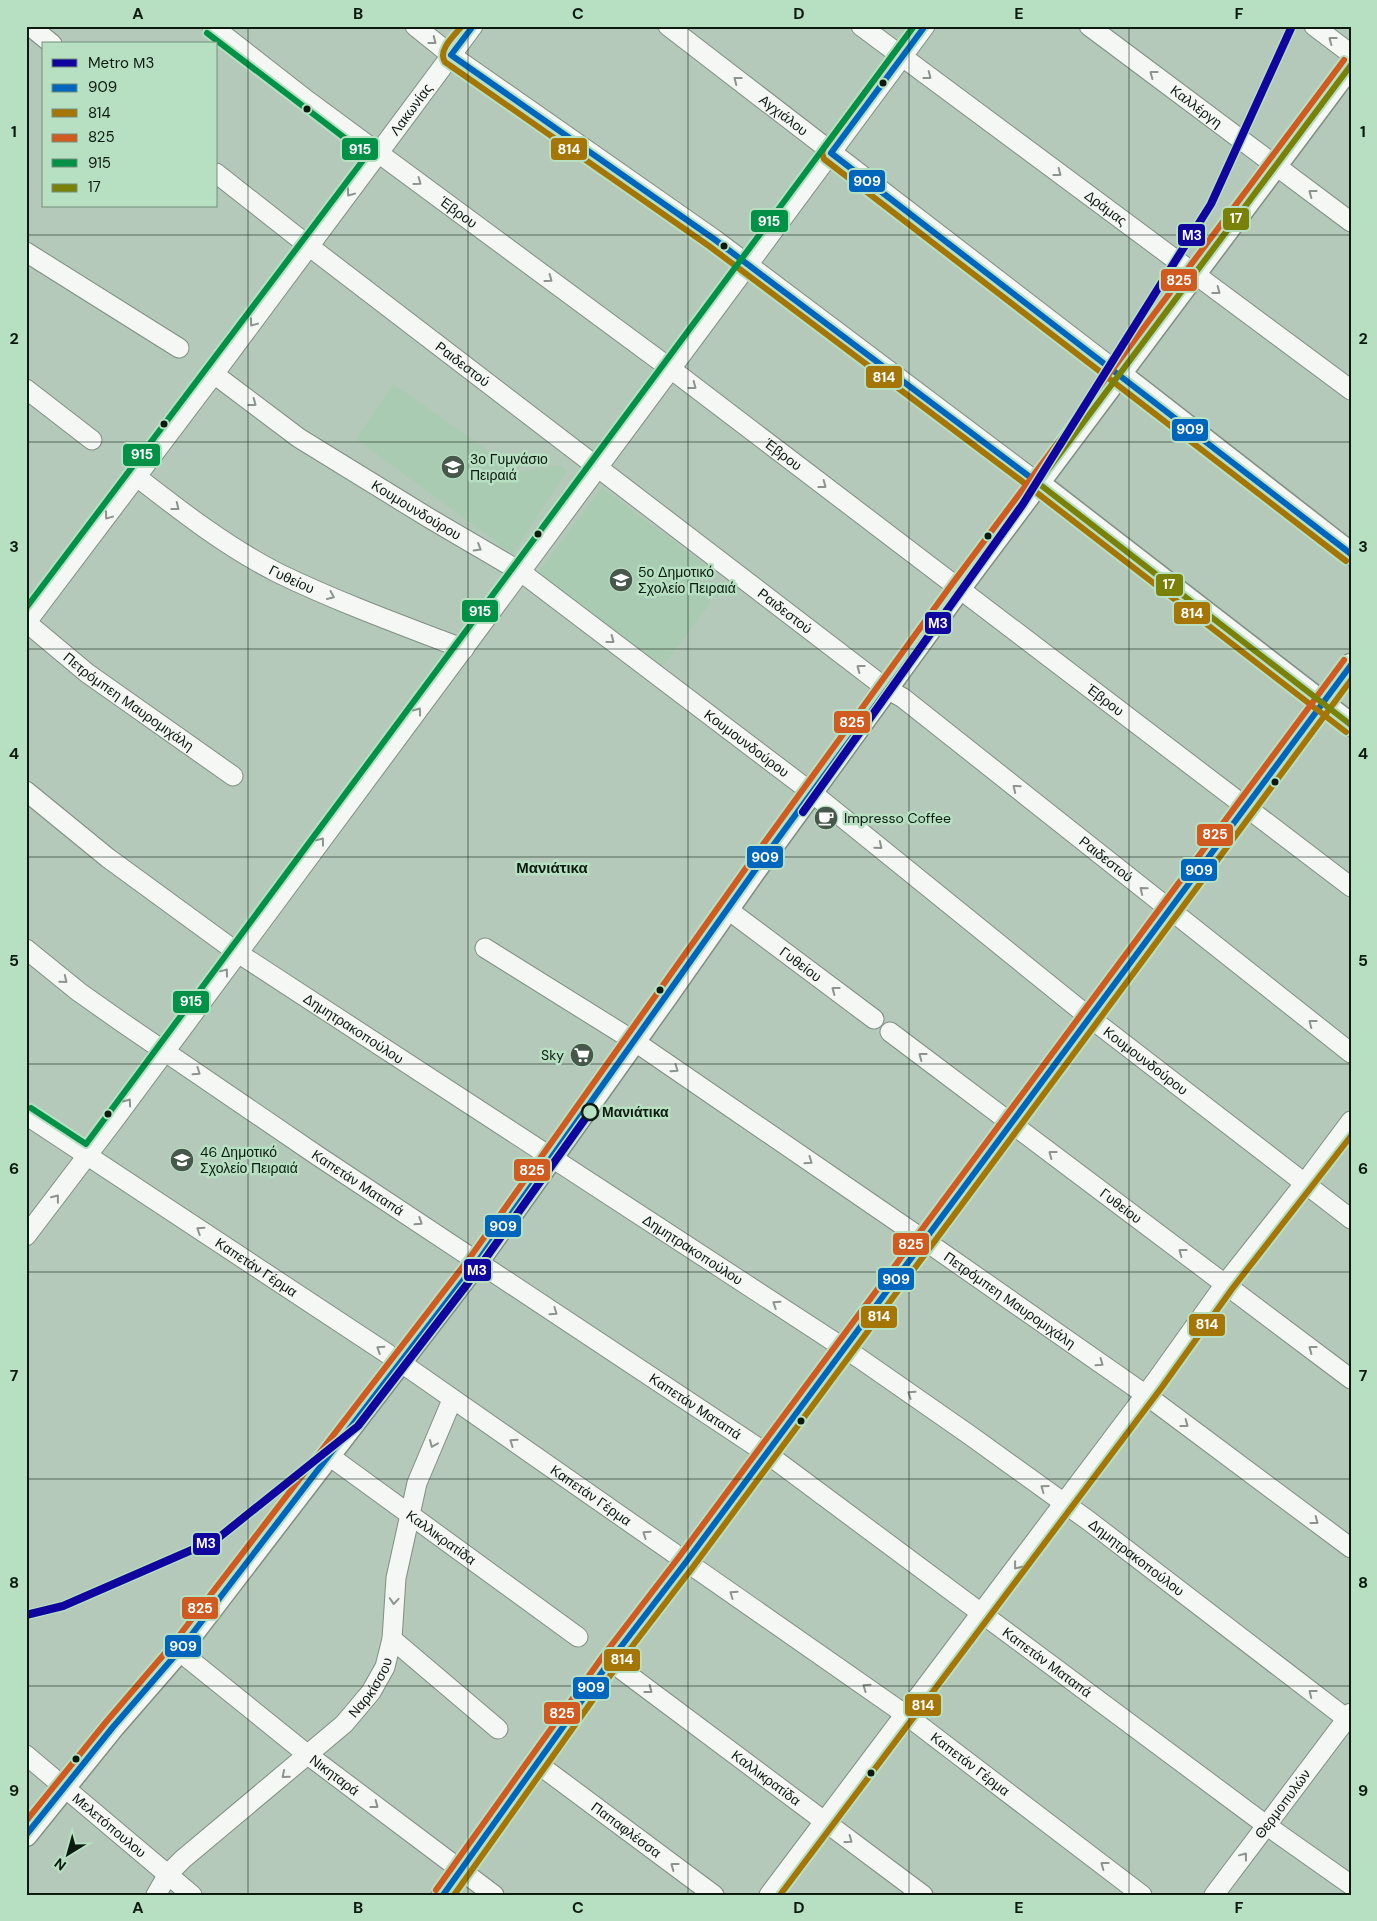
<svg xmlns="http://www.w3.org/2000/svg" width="1377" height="1921" viewBox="0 0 1377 1921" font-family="'DM Sans',sans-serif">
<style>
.built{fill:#a8cbb1}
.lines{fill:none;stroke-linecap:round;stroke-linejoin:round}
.minor-casing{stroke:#7f8f83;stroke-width:21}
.tertiary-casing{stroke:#7f8f83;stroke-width:25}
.minor{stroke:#f4f7f4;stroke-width:19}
.tertiary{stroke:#f4f7f4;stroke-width:22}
.bus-1-casing{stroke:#b7dfc1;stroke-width:10}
.bus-2-casing{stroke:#b7dfc1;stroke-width:10}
.bus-3-casing{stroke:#b7dfc1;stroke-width:10}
.bus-4-casing{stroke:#b7dfc1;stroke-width:10}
.bus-5-casing{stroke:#b7dfc1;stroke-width:10}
.bus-1{stroke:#0065bd;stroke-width:6}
.bus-2{stroke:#a57506;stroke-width:6}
.bus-3{stroke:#d05a1f;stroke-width:6}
.bus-4{stroke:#029147;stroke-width:6}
.bus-5{stroke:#798109;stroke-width:6}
.metro-1-casing{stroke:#b7dfc1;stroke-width:11}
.metro-1{stroke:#10069f;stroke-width:8}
.oneway{stroke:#8c948d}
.grid{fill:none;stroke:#0c1a10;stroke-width:1;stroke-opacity:0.55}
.bus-dot{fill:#0c1a10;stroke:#b7dfc1;stroke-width:2}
.stop-dot{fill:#b7dfc1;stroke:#0c1a10;stroke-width:2.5}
.labels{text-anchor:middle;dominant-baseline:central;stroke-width:5;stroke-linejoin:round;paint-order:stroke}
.street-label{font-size:14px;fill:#0c1a10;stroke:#b7dfc1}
.poi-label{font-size:14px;fill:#0c1a10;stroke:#b7dfc1;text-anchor:start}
.stop-label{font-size:14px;font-weight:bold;fill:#0c1a10;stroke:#b7dfc1;text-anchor:start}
.neighbourhood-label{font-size:15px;font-weight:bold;fill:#0c1a10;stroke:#b7dfc1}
.line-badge{stroke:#b7dfc1;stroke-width:2}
.badge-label{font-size:14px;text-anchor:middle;font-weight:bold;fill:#fff}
.neatline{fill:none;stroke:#0c1a10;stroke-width:2}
.grid-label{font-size:16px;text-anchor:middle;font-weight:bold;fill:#0c1a10}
</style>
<rect width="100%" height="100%" fill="#b4c9b9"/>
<path class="built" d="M393,384L518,472L560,465L567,470L513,554L356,439Z
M602,488L706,566L691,587L711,602L662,667L538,573Z"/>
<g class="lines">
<g class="minor-casing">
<g id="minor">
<path d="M30,26L52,44"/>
<path id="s1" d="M212,26L308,101L671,369L1351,887"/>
<path d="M415,26L451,55L714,239L1038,483"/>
<path id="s2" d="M668,26L1120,374"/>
<path id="s3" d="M861,26L1351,390"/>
<path id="s4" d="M1089,26L1351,222"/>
<path d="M1314,26L1351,54"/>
<path id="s5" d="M216,173L310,247L887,689L903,698L1351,1053"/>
<path d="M26,252L179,348"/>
<path id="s6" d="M214,374L299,438L429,518L521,572L811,792L1089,1017L1351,1219"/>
<path d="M26,389L92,440"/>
<path id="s7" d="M137,477C182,512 227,547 278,573C338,602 401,625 464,649"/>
<path id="s8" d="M26,622L87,673L233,776"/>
<path id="s9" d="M26,623L214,374L473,26"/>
<path id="s10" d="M26,791L108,858L238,953L859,1358L971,1436L1089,1521L1351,1722"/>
<path id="s11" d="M727,909L874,1019"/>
<path id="s12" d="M485,948L634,1041L924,1240L1146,1395L1351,1548"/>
<path id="s13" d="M26,949L79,992L123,1023L318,1156L766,1453L1266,1825L1351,1885"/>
<path id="s14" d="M890,1032L1351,1379"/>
<path id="s15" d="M26,1115L400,1362L906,1715L1142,1895"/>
<path d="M26,1236L115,1119L925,26"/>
<path id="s16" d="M328,1455L578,1637"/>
<path d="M392,1639L498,1729"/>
<path id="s17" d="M179,1651L308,1755L494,1895"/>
<path id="s18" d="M610,1661L923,1895"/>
<path id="s19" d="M26,1755L192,1895"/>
<path id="s20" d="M538,1764L714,1895"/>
<path id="s21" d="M156,1895L168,1874L183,1859L344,1724L371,1692L385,1667L392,1639L396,1578L417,1483L452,1400"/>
<path d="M769,1895L1155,1382L1225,1284L1304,1184L1351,1121"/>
<path id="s22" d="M1214,1895L1351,1713"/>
</g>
</g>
<g class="tertiary-casing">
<path id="tertiary" d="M1120,374L1351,554
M1038,483L1351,725
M26,1835L113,1727L179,1651L478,1261L666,997L753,873L959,589L1351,65
M443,1895L538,1764L610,1661L686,1562L1351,665"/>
</g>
<use href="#minor" class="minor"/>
<use href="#tertiary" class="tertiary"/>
<g class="bus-1-casing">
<path id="bus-1" d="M925,26L831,153L1351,554
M26,1835L113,1727L179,1651L478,1261L753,873L1038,483L714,239L451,55L473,26
M443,1895L610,1661L686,1562L1351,665"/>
</g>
<g class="bus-2-casing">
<path id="bus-2" d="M462,26C455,35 437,50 445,62L709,246L1019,479L1346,732
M914,26L824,148L822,153L824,159L1346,561
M454,1895L617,1666L693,1567L1351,680
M780,1895L1162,1387L1232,1289L1351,1136"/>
</g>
<g class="bus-3-casing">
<path id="bus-3" d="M26,1821L106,1722L172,1645L471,1256L746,868L952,584L1344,60
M436,1890L603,1656L679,1557L1344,660"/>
</g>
<g class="bus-4-casing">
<path id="bus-4" d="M26,608L367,155L207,33
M31,1108L86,1144L914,26"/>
</g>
<g class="bus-5-casing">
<path id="bus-5" d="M1351,65L1038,483L1351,725"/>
</g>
<use href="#bus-1" class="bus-1"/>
<use href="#bus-2" class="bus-2"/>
<use href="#bus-3" class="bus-3"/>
<use href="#bus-4" class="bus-4"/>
<use href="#bus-5" class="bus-5"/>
<g class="metro-1-casing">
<path id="metro-1" d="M803,812L1023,504L1211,204L1292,26
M26,1615L63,1606L217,1539L358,1426L468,1283L590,1112"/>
</g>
<use href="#metro-1" class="metro-1"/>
</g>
<defs><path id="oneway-chevron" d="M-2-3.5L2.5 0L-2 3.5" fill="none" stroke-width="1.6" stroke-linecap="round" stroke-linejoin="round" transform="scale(1.25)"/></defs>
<g class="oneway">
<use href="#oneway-chevron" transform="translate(1332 40) rotate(-143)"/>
<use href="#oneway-chevron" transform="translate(433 41) rotate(38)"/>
<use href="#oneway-chevron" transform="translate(1153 74) rotate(-143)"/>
<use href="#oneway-chevron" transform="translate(928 76) rotate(37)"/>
<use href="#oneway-chevron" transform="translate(737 80) rotate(-142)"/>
<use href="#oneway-chevron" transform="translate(1058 173) rotate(37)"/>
<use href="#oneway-chevron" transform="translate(418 182) rotate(36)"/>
<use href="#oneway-chevron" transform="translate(350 193) rotate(127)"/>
<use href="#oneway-chevron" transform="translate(1312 193) rotate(-143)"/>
<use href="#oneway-chevron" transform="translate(549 279) rotate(36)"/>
<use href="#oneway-chevron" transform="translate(1217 291) rotate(37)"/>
<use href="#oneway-chevron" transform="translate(253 323) rotate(127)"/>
<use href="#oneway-chevron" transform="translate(693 386) rotate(37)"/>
<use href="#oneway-chevron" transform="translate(253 403) rotate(37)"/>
<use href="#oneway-chevron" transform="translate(823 485) rotate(37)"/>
<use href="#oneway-chevron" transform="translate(176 507) rotate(38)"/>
<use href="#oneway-chevron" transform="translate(108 516) rotate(127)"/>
<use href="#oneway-chevron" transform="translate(478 548) rotate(31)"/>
<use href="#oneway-chevron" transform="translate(331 596) rotate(24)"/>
<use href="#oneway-chevron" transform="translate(611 640) rotate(37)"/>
<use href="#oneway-chevron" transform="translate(860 668) rotate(-143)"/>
<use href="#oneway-chevron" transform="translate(418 711) rotate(-54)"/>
<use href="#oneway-chevron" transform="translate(1016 788) rotate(-141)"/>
<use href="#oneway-chevron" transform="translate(321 841) rotate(-53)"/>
<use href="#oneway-chevron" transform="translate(879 846) rotate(39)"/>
<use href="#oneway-chevron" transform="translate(1143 890) rotate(-141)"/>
<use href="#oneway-chevron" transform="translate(225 972) rotate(-53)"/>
<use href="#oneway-chevron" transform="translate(64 980) rotate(39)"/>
<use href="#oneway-chevron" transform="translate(835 990) rotate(-143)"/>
<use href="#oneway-chevron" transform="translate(1312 1023) rotate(-142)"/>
<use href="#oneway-chevron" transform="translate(922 1056) rotate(-143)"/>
<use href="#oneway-chevron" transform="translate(675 1069) rotate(35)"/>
<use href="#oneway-chevron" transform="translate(197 1072) rotate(35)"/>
<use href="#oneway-chevron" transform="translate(128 1102) rotate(-54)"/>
<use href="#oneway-chevron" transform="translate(1052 1154) rotate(-143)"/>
<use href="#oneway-chevron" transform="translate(809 1161) rotate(35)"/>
<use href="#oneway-chevron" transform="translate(56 1198) rotate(-52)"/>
<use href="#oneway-chevron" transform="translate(419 1222) rotate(33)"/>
<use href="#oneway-chevron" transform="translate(200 1230) rotate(-147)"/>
<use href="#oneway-chevron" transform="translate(1182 1252) rotate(-143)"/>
<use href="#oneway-chevron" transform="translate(776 1304) rotate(-147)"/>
<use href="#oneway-chevron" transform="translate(554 1312) rotate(34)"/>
<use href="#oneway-chevron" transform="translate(380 1349) rotate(-147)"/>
<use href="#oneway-chevron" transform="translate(1312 1349) rotate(-143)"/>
<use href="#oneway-chevron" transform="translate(1100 1363) rotate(35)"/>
<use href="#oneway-chevron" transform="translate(911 1394) rotate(-145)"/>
<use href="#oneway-chevron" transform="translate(1185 1424) rotate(37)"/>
<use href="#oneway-chevron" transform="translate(513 1442) rotate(-145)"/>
<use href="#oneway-chevron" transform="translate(433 1444) rotate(113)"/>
<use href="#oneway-chevron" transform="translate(1044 1488) rotate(-144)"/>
<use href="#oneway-chevron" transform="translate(1315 1521) rotate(37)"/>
<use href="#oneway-chevron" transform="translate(646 1534) rotate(-145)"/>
<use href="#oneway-chevron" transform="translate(1017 1566) rotate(128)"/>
<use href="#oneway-chevron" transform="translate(733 1594) rotate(-145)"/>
<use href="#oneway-chevron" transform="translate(394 1601) rotate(94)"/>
<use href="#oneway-chevron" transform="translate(866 1687) rotate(-145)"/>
<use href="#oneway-chevron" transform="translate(649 1690) rotate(37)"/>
<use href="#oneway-chevron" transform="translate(1312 1693) rotate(-142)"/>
<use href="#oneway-chevron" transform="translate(285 1775) rotate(140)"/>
<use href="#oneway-chevron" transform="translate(375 1805) rotate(37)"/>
<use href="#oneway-chevron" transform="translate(849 1840) rotate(36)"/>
<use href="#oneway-chevron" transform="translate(1244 1856) rotate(-53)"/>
<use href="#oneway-chevron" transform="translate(1104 1865) rotate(-143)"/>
<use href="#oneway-chevron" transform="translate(674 1866) rotate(-143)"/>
</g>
<path class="grid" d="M248,26V1895M468,26V1895M688,26V1895M909,26V1895M1129,26V1895M26,235H1351M26,442H1351M26,649H1351M26,857H1351M26,1064H1351M26,1272H1351M26,1479H1351M26,1686H1351"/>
<defs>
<g id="school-disc" transform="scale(1.25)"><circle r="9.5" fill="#47574b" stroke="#b7dfc1"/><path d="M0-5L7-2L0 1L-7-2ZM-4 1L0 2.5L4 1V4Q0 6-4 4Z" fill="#fff"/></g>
<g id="cafe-disc" transform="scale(1.25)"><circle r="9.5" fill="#47574b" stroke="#b7dfc1"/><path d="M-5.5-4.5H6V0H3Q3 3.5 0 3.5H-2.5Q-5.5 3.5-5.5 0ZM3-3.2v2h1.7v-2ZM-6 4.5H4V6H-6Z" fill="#fff"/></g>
<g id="supermarket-disc" transform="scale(1.25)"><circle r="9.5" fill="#47574b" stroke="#b7dfc1"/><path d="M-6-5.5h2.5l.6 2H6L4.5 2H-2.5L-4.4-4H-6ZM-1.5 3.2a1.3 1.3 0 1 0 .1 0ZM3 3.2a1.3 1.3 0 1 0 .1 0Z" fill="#fff"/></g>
</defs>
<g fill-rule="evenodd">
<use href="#school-disc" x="453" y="467"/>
<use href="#school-disc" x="621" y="580"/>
<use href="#cafe-disc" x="826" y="818"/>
<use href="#supermarket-disc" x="582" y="1055"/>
<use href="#school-disc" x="182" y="1160"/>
</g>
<g class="bus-dot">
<circle cx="883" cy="83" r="4.5"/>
<circle cx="307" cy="109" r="4.5"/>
<circle cx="724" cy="246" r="4.5"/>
<circle cx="164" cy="424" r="4.5"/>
<circle cx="538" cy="534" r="4.5"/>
<circle cx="988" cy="536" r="4.5"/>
<circle cx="1275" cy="782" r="4.5"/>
<circle cx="660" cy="990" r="4.5"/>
<circle cx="108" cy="1114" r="4.5"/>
<circle cx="801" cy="1421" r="4.5"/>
<circle cx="76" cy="1759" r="4.5"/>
<circle cx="871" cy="1773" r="4.5"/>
</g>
<circle class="stop-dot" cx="590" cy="1112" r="8"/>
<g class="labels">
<g class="street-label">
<text stroke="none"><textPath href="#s4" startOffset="134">Καλλέργη</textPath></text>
<text stroke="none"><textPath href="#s9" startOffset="642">Λακωνίας</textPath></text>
<text stroke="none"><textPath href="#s2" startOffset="146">Αγχιάλου</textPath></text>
<text stroke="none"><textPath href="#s3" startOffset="305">Δράμας</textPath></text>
<text stroke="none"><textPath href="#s1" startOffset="309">Έβρου</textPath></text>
<text stroke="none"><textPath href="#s5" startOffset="312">Ραιδεστού</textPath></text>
<text stroke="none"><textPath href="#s1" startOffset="714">Έβρου</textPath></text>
<text stroke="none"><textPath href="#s6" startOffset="244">Κουμουνδούρου</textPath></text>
<text stroke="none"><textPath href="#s7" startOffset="186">Γυθείου</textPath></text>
<text stroke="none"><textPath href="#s5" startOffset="718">Ραιδεστού</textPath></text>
<text stroke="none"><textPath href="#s1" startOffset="1119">Έβρου</textPath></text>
<text stroke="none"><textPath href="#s8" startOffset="130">Πετρόμπεη Μαυρομιχάλη</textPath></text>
<text stroke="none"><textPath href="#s6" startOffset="649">Κουμουνδούρου</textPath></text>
<text stroke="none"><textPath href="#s5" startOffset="1124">Ραιδεστού</textPath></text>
<text stroke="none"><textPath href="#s11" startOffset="92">Γυθείου</textPath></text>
<text stroke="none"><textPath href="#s10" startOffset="405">Δημητρακοπούλου</textPath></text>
<text stroke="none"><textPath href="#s6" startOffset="1159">Κουμουνδούρου</textPath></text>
<text stroke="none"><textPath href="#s13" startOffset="406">Καπετάν Ματαπά</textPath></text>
<text stroke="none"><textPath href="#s14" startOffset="289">Γυθείου</textPath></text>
<text stroke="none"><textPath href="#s10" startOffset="810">Δημητρακοπούλου</textPath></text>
<text stroke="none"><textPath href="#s15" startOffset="276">Καπετάν Γέρμα</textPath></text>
<text stroke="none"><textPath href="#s12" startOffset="632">Πετρόμπεη Μαυρομιχάλη</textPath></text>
<text stroke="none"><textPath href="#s13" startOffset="811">Καπετάν Ματαπά</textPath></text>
<text stroke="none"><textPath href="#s15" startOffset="681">Καπετάν Γέρμα</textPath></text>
<text stroke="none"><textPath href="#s16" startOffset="140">Καλλικρατίδα</textPath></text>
<text stroke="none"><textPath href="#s10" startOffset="1350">Δημητρακοπούλου</textPath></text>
<text stroke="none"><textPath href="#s13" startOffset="1246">Καπετάν Ματαπά</textPath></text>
<text stroke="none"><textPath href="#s21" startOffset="301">Ναρκίσσου</textPath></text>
<text stroke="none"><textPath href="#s15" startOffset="1146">Καπετάν Γέρμα</textPath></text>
<text stroke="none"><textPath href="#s17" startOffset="199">Νικηταρά</textPath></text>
<text stroke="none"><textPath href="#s18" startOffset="195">Καλλικρατίδα</textPath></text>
<text stroke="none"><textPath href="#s22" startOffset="114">Θερμοπυλών</textPath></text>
<text stroke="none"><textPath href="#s19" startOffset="109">Μελετόπουλου</textPath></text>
<text stroke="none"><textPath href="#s20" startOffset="110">Παπαφλέσσα</textPath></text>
</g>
<g class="poi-label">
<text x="470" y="459">3ο Γυμνάσιο<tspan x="470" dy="16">Πειραιά</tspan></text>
<text x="638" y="572">5ο Δημοτικό<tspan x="638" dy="16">Σχολείο Πειραιά</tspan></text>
<text x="844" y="818">Impresso Coffee</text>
<text x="564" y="1055" text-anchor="end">Sky</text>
<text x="200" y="1152">46 Δημοτικό<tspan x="200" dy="16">Σχολείο Πειραιά</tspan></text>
</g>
<g class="stop-label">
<text x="602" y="1112">Μανιάτικα</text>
</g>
<g class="neighbourhood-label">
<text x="552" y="868">Μανιάτικα</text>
</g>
</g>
<g class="line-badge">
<rect x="550" y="137" width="38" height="24" rx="5" fill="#a57506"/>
<rect x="341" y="137" width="38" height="24" rx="5" fill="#029147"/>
<rect x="848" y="169" width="38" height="24" rx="5" fill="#0065bd"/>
<rect x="1222" y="207" width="28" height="24" rx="5" fill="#798109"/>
<rect x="750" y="209" width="39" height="24" rx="5" fill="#029147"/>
<rect x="1177" y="223" width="29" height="24" rx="5" fill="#10069f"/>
<rect x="1160" y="268" width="38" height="24" rx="5" fill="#d05a1f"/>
<rect x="865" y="365" width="38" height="24" rx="5" fill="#a57506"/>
<rect x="1171" y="418" width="38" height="24" rx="5" fill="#0065bd"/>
<rect x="122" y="443" width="39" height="24" rx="5" fill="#029147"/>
<rect x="1155" y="573" width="29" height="24" rx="5" fill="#798109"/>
<rect x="461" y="599" width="38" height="24" rx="5" fill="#029147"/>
<rect x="1173" y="601" width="38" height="24" rx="5" fill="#a57506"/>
<rect x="924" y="611" width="28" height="24" rx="5" fill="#10069f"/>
<rect x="833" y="710" width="38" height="24" rx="5" fill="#d05a1f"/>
<rect x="1196" y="823" width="38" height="24" rx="5" fill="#d05a1f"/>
<rect x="746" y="845" width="38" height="24" rx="5" fill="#0065bd"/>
<rect x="1180" y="858" width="38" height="24" rx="5" fill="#0065bd"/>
<rect x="172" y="990" width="38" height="24" rx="5" fill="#029147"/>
<rect x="513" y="1158" width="38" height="24" rx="5" fill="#d05a1f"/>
<rect x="484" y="1214" width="38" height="24" rx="5" fill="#0065bd"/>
<rect x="892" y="1232" width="38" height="24" rx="5" fill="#d05a1f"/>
<rect x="463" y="1258" width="29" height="24" rx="5" fill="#10069f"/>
<rect x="877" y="1267" width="38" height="24" rx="5" fill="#0065bd"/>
<rect x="860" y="1305" width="38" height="24" rx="5" fill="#a57506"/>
<rect x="1188" y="1313" width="38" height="24" rx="5" fill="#a57506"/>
<rect x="192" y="1532" width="29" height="24" rx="5" fill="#10069f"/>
<rect x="181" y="1596" width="38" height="24" rx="5" fill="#d05a1f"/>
<rect x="164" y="1634" width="38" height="24" rx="5" fill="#0065bd"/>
<rect x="603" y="1648" width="38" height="24" rx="5" fill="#a57506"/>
<rect x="572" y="1676" width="38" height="24" rx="5" fill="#0065bd"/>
<rect x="904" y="1693" width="38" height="24" rx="5" fill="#a57506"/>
<rect x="543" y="1701" width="38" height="24" rx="5" fill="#d05a1f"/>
</g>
<g class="badge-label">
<text x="569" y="154">814</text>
<text x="360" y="154">915</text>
<text x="867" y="186">909</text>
<text x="1236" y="223">17</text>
<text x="769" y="226">915</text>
<text x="1192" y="240">Μ3</text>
<text x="1179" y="285">825</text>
<text x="884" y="382">814</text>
<text x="1190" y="434">909</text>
<text x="142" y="459">915</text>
<text x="1169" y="589">17</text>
<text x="480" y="616">915</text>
<text x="1192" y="618">814</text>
<text x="938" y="628">Μ3</text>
<text x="852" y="727">825</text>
<text x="1215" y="839">825</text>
<text x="765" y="862">909</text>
<text x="1199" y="875">909</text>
<text x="191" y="1006">915</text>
<text x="532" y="1175">825</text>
<text x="503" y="1231">909</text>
<text x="911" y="1249">825</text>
<text x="477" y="1275">Μ3</text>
<text x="896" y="1284">909</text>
<text x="879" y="1321">814</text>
<text x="1207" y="1329">814</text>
<text x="206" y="1548">Μ3</text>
<text x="200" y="1613">825</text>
<text x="183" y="1651">909</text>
<text x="622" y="1664">814</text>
<text x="591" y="1692">909</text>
<text x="923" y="1710">814</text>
<text x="562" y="1718">825</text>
</g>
<rect width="1377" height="1921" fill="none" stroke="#b7dfc1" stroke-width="55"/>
<rect x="42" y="42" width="175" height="165" fill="#b7dfc1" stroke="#73907a"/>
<rect x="52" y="59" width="25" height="8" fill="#10069f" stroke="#73907a"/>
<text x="88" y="68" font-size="15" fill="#0c1a10">Metro Μ3</text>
<rect x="52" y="84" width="25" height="8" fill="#0065bd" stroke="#73907a"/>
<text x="88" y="92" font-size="15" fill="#0c1a10">909</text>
<rect x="52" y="109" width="25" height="8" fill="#a57506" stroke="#73907a"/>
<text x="88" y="118" font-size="15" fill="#0c1a10">814</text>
<rect x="52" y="134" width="25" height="8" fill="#d05a1f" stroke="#73907a"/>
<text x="88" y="142" font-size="15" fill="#0c1a10">825</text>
<rect x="52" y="159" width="25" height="8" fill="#029147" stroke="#73907a"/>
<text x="88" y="168" font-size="15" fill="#0c1a10">915</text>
<rect x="52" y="184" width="25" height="8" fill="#798109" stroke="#73907a"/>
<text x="88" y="192" font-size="15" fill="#0c1a10">17</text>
<g transform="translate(68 1854) rotate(217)" stroke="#b7dfc1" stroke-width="4" paint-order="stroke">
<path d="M0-4L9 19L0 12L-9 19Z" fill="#0c1a10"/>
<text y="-8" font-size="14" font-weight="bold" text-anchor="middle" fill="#0c1a10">N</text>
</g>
<rect x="28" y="28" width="1322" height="1866" class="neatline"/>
<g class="grid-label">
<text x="138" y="19">A</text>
<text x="358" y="19">B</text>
<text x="578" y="19">C</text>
<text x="799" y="19">D</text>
<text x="1019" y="19">E</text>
<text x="1239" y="19">F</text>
<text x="14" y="137">1</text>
<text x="1363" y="137">1</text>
<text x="14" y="344">2</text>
<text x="1363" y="344">2</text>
<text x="14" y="552">3</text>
<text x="1363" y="552">3</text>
<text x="14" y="759">4</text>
<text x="1363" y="759">4</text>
<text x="14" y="966">5</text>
<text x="1363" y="966">5</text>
<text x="14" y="1174">6</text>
<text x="1363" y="1174">6</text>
<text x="14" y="1381">7</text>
<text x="1363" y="1381">7</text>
<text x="14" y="1588">8</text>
<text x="1363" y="1588">8</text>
<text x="14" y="1796">9</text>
<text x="1363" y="1796">9</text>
<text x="138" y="1913">A</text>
<text x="358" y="1913">B</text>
<text x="578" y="1913">C</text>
<text x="799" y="1913">D</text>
<text x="1019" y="1913">E</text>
<text x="1239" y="1913">F</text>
</g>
</svg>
